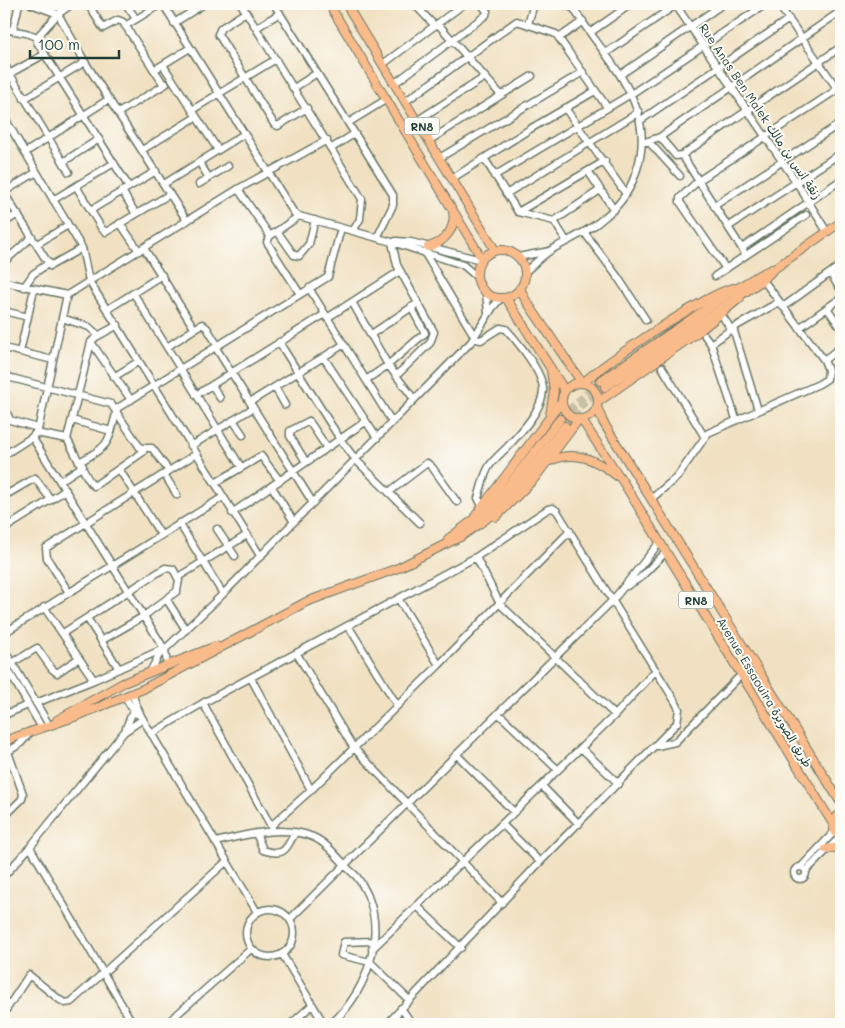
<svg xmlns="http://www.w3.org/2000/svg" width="845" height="1028" viewBox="0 0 845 1028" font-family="Mali,'Playpen Sans Arabic',sans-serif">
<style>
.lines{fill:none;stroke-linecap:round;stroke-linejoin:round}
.major-tunnel{stroke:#c7c0a6;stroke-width:8;stroke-dasharray:8 4;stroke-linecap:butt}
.minor-casing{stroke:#687666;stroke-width:9}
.major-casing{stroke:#687666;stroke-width:10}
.minor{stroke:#fff;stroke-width:6}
.major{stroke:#fabb8b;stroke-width:8}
.labels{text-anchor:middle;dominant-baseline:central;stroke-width:4;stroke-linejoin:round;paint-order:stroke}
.shield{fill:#fdfcf7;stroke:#62766e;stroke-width:1}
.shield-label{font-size:11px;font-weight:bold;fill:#1f3d34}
.street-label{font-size:12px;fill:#1f3d34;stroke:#fdfcf7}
</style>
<rect width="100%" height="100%" fill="#fdfcf7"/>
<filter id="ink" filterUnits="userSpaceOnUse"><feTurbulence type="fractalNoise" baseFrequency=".02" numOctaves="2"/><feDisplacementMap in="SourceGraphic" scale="10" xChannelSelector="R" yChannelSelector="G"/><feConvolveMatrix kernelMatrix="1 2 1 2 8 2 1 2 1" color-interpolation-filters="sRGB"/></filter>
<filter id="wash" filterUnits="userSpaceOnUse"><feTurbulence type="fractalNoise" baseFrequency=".0096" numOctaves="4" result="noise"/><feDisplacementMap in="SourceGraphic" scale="20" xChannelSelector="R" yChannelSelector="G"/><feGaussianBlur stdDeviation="1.12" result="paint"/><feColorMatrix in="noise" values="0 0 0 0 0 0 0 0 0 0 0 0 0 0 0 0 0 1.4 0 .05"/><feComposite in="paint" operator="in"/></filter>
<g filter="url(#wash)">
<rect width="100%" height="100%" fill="#f1e1c2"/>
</g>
<g filter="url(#ink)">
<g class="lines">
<path class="major-tunnel" d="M560,419L600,381
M565,426L583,404L605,387"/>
<g class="minor-casing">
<path id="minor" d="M31,4L58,14L85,62L187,221
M88,4L103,28L118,20L123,22L164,85
M126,4L136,19
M163,4L294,213L299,216L392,242L463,265L477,277
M241,4L362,199L360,219L353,231
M274,4L393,195V205L377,238
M414,4L435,26
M563,4L573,8
M675,4L797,183L827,232
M778,4L841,94
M246,12L221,28L218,34L274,124L278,126L307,108
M174,23L204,4
M438,24L501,95
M528,24L534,4
M125,26L161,4
M256,28L280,13
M4,29L26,33L37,37V42L129,187
M13,30L19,4
M591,32L631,4
M4,37L6,30
M37,37L58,14L72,4
M559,38L583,21
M606,53L677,4
M4,64L69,172
M383,64L464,4
M163,65L218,150
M154,70L190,48
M9,74L45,54
M620,75L723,4
M395,83L486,15L487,11L481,4
M294,88L317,73
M24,99L85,62
M406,101L517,21L556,34L607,107
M565,108L626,194
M192,110L276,59
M118,113L166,84
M4,117L82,248L89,281L261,557
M418,120L485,77
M641,120L789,19
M348,123L387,99
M660,137L676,156L682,155
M430,140L532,76
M648,141L680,176
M642,143L660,137L841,11
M332,148L354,134
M4,150V157
M142,150L196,117
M26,152L109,99
M682,155L841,47
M682,155L746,255
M441,157L583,72
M484,158L518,212L554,221L567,242
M63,162L99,139
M199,162L209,178
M588,171L614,210
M494,176L631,94L766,4
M453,178L530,129L595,91
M164,184L244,134
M199,184L228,166
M76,186L102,229L106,232L170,194
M238,189L270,236
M122,191L136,214
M4,192L35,173
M4,193L50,266L82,248
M506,194L639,112
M53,200L114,163
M714,206L841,123
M91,210L156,171
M518,212L605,161
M299,216L270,236L267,242L300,294
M554,221L600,190
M4,223L18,214
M120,223L139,251
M728,227L841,153
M277,231L294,255L299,256L309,244L315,220
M584,232L617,276L646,320
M396,241L411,242L481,260
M392,242L397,265L434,332L430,343L396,376
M37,244L68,225
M144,248L194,328
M742,248L841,180
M424,252L476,339L481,340L500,328L506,329C517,341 544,373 543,391C542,409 523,430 511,443C504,451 496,457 490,465C483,475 482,487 478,498L482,506
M518,257L550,251
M4,262L32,237
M726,269L680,202V198L698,181L841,87
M525,272C533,265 542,256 551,250C570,239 590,231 606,216C621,204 632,187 637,169C659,102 601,56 571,4
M830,273L841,290
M715,276L806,215
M4,282L67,295
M24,287L33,274L49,263
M309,288L392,422
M486,293L488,313
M134,294L241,467
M352,302L388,365L414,399
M783,307L841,265
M827,308L841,328
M108,309L162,275
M4,311L28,317
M723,317L731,329
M62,318L89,327L98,335
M327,318L400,271
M733,328L758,410
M799,328L841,298
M370,335L415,305
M705,336L711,344L736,419
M91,342L131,400
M279,342L340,439L356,460L420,523
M711,344L733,328L779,302
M167,347L202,324L207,328L218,346
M4,348L53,360
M216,348L313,503
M20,352L34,289
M324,358L377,438
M824,360L841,347
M662,367L704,436
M4,376L111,404L143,452L94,486C89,484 72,447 67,439
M114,377L139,361
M366,380L388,365L425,333L411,307
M212,385L220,398
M275,387L285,405
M196,395L325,314
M250,402L343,345
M4,406L10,420L38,428
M116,409L328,277L341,228
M72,420L111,431
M233,420L243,435
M36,433L67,439L91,342L96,337L118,325
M32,437L165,650L167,664
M191,446L253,408
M142,448H152L169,471
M4,455L32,437L38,430L67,295L238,189L327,140
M81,461C111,445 108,443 117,410
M306,462L290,436V431L309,421L327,448
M119,469L161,535
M164,474L177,495
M60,481L83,466
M215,483L261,456L280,481
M272,487L294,522
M389,492L427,463L432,467L457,502
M4,496L35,478L51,500
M651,499L677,477L708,433L819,384L827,379L828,370L824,360L763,280
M232,513L365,422
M179,523L223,594
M4,529L66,490
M217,529L235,556
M476,557L500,604L615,715
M178,577L247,535
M627,586L640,578L666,552
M68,591L47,558L46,548L196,454
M167,600L186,630
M399,600L439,665
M44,607L94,680
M87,618L119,669
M349,627L397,705
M4,633L223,497
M63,633L165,568L173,569L179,580L177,591L144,616L101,641
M4,649L49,725
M297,654L353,747L502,903
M4,663L42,728
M12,663L37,648L52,669L57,673L79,658
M151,670L159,655L223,594L471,342L493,307L501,298
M251,678L311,790
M132,694L141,716L257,912
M125,697L135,713L141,716
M36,703L94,680L163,649
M203,703L272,828
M498,713L558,770
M4,715L28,705
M126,728L133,711
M151,734L203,703L476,557L548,509L553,508L557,511L676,703L679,709L677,723L540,862L387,1024
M657,746L675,742L742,674
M581,748L619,784
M4,754L20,744L31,731
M457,755L514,812
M542,786L579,824
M4,817L22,799L23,794L8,752
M502,824L540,862
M272,825L311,790L439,665L570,531
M256,833L263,850C285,857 285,850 295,833
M215,842C246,835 282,824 313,837C325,842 335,854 344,864C348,869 353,873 357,877C392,923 370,990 331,1024
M30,847L133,1024
M794 873a6 6 0 1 1 12 0a6 6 0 1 1-12 0Z
M801,867L835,831
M806,871L840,837
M4,876L30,847L124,732L143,719
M417,906L461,948
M246 933a24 24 0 1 1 48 0a24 24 0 1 1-48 0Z
M290,919L613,600L660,542
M374,941L344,942L341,955L370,962L409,1000
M372,949L615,715L656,670
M282,954L324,1024
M401,1008L412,1024
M4,1013L29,975L60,1000L65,1003L71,1002L227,861
M166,1024L251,949
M291,1024L312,1005"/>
</g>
<g class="major-casing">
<path id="major" d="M329,4L482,259
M346,4L495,250
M428,247C446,242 456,228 453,211
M477 274a24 24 0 1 1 48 0a24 24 0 1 1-48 0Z
M520,288L525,299L582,383
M506,298L565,391
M600,381L731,292L759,275L772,269
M583,383C603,364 709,292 734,288
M562 401a18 18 0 1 1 36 0a18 18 0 1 1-36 0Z
M605,387L763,280L774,269L841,222
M598,402L697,333L740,298
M597,407L603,422L841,803
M550,415L554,391L551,370
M581,419L623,482L833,824
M550,461C575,449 597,460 617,476
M476,515L562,401
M496,517L534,479L579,419
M448,539L480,515L501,495L560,419
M57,720L123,683L216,646
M4,741L77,716L143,689L306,602L398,568L462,536L485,520L508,499L565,426
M841,813C831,820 831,831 841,837
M826,849L841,847"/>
</g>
<use href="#minor" class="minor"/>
<use href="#major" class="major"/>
</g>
</g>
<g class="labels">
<g class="shield">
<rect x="404.5" y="117.5" width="35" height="17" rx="4"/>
<rect x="678.5" y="591.5" width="35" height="17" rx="4"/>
</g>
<g class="shield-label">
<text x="422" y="126">RN8</text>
<text x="696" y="600">RN8</text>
</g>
<g class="street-label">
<text transform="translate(761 111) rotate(56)">Rue Anas Ben Malek زنقة انس بن مالك</text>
<text transform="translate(765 692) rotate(59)">Avenue Essaouira طريق الصويرة</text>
</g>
</g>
<rect width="845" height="1028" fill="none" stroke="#fdfcf7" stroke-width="20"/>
<path d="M30 50v8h89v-8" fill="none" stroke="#1f3d34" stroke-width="2.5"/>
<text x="38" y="50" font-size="15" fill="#1f3d34" stroke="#fdfcf7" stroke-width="4" paint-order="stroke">100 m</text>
</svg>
